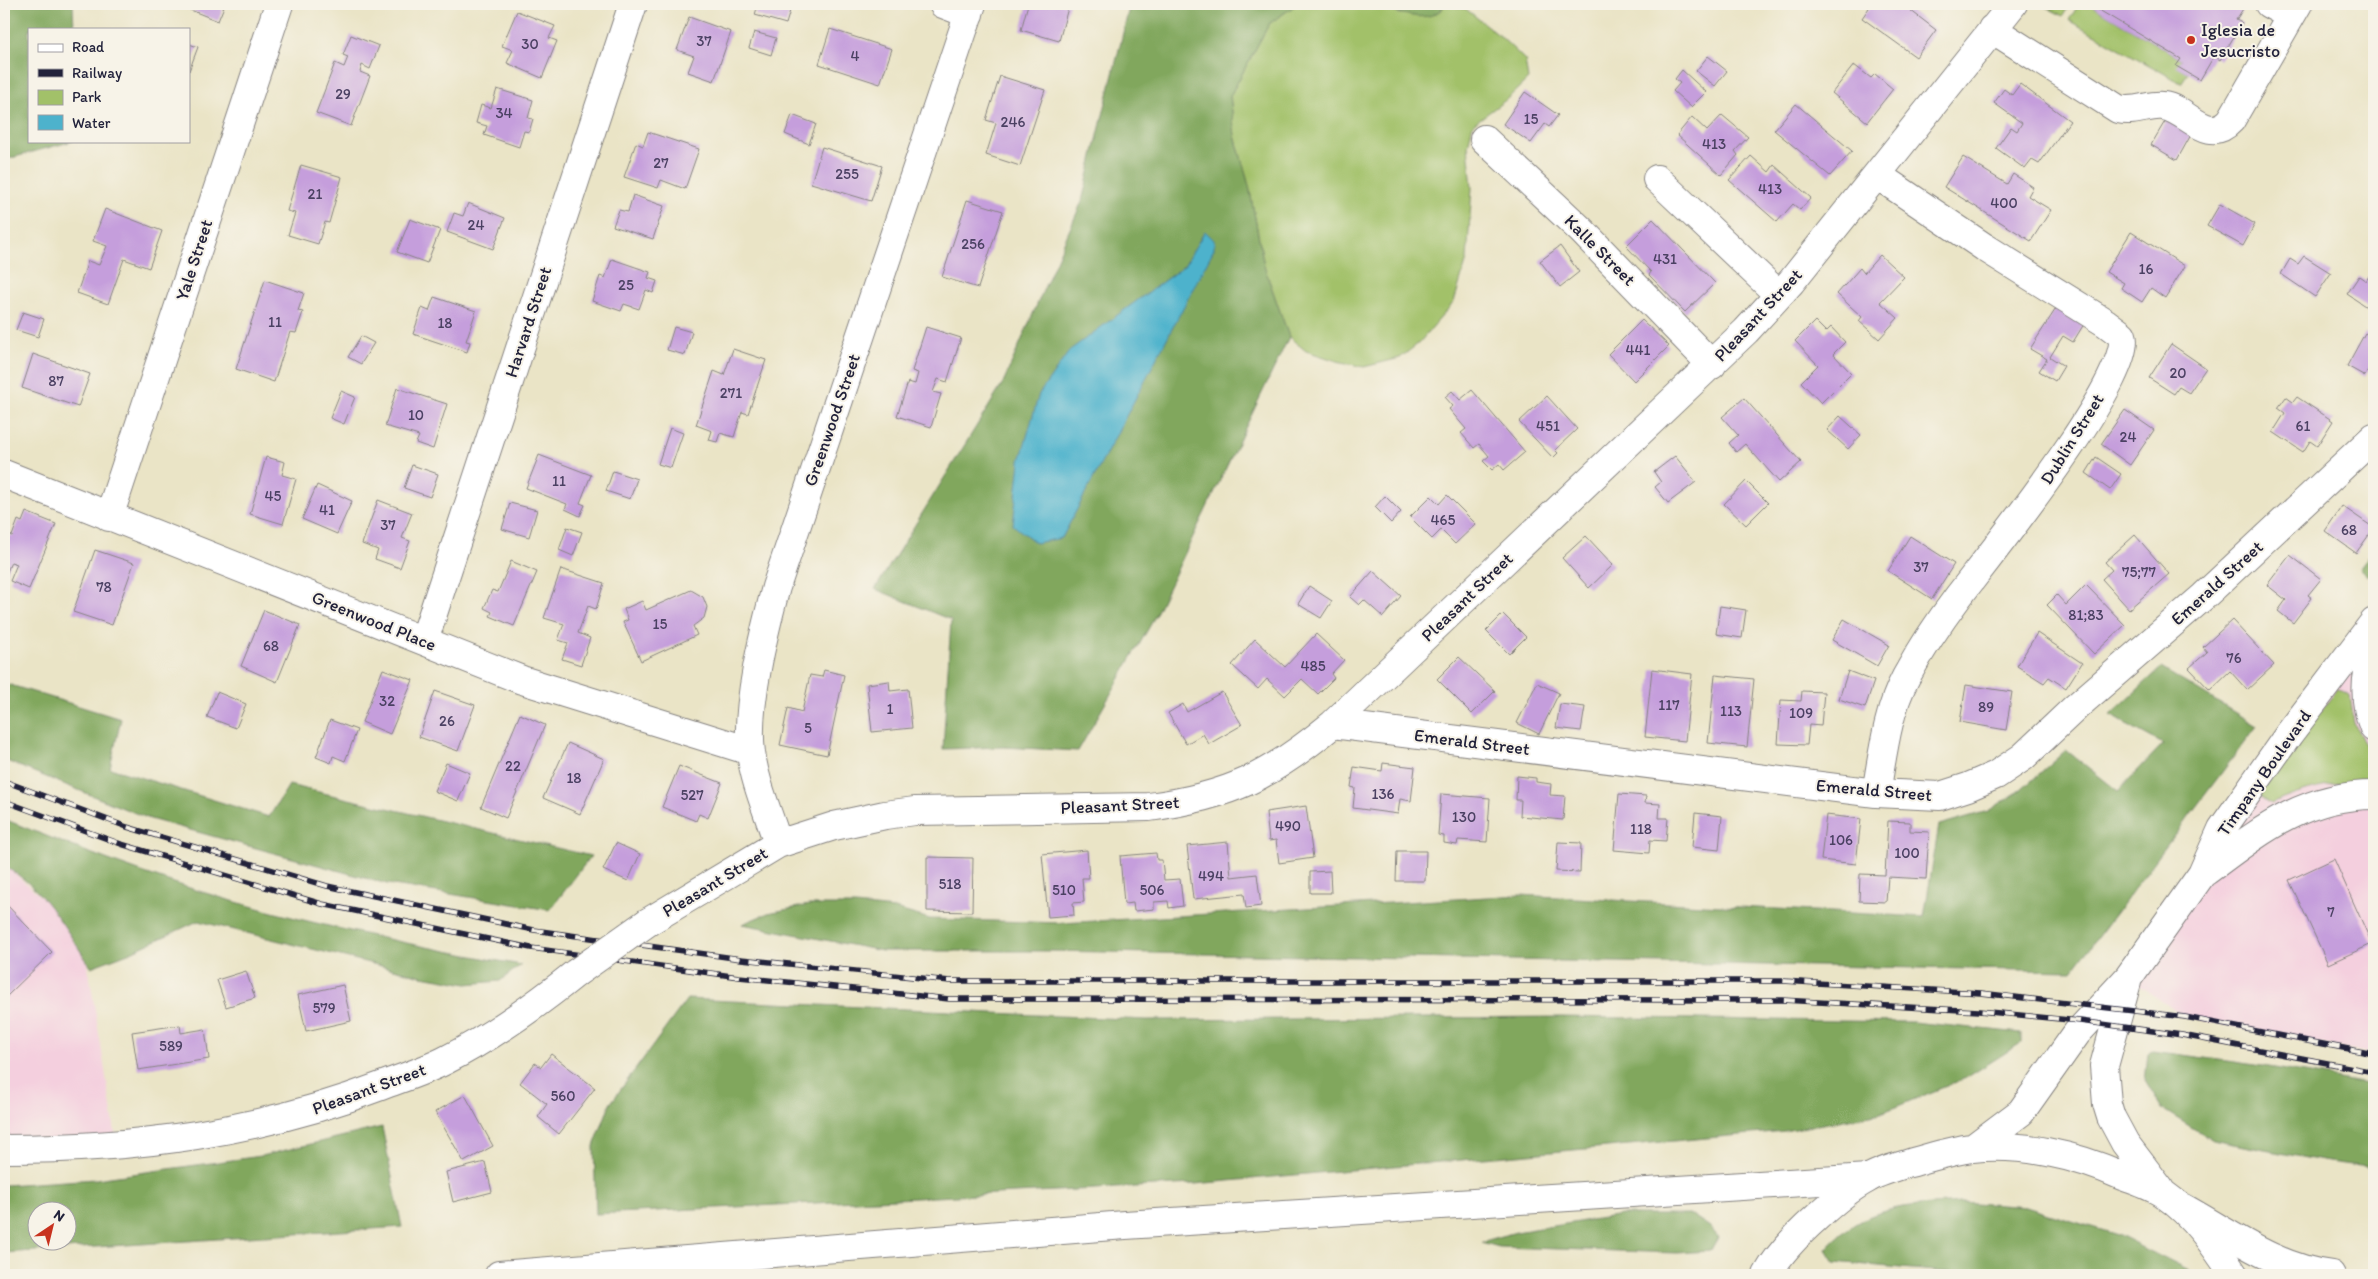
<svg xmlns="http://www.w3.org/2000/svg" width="2378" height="1279" viewBox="0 0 2378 1279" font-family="Itim,sans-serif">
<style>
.built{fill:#f4cfde}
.green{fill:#a2c169;stroke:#627252}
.forest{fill:#81a75d;stroke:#52644c;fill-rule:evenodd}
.water{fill:#4db2cc;stroke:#386a84}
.building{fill:#c59edc}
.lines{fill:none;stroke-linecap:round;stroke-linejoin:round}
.minor-casing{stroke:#868380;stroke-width:30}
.major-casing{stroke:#868380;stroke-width:30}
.highway-casing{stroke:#868380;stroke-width:30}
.minor{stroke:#fff;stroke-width:28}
.major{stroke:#fff;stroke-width:28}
.highway{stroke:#fff;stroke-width:28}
.rail-casing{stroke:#22223b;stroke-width:5.5}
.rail{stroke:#f7f3e8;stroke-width:4;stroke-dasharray:11;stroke-linecap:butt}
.minor-bridge-casing{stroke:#868380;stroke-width:30;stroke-linecap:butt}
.minor-bridge{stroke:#fff;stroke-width:28}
.poi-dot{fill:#c8321e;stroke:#f7f3e8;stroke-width:2}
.labels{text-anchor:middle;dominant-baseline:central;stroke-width:4;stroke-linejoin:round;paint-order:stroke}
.number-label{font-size:15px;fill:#4b4163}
.poi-label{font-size:18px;fill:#22223b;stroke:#f7f3e8;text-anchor:start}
.street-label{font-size:18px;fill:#22223b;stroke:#f7f3e8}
</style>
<rect width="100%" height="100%" fill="#f7f3e8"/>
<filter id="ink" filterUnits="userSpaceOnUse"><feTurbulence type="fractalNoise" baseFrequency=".02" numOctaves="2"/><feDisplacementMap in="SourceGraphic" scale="10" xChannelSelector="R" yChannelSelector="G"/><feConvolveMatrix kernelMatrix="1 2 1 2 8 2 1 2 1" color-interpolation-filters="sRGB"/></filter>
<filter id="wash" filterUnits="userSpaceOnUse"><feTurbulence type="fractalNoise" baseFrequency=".0096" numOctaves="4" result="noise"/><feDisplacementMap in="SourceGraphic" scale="20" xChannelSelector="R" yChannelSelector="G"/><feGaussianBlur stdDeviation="1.12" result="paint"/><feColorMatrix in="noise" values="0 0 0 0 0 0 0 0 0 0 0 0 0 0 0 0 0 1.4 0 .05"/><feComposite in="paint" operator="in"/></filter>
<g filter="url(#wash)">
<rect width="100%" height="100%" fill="#eae4c6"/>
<path class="built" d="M2374,623V1054L2185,1017L2128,978Z
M4,867L12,871L49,904L87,961L118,1150L4,1153Z"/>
<path class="green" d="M1297,4H1376L1399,14L1441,11L1445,4L1466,9L1501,37L1525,60L1528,79L1507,99L1473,124L1468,146L1472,188L1467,259L1454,302L1419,343L1400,358L1364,367L1337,361L1306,351L1289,337L1264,266L1249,186L1235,136L1230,96L1269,24Z
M2046,4H2070L2063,16L2044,6Z
M2079,4H2089L2181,59L2177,66L2188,73L2181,83L2069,20Z
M2338,688L2350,695L2354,723L2363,741L2374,757V781C2338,782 2304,789 2271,804L2259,795Z"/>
<path class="forest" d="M4,4H73L74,29H29V141H73L4,160Z
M1130,4H1297L1269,24L1230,96L1235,136L1249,186L1264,266L1289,337L1151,624L1078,751L1003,747L943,749L951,620L875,589L1002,385L1082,201ZM1205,231L1062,538L1149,292L1184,266Z
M1376,4H1445C1432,28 1395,12 1376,4Z
M2374,549V568L2368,576L2359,568Z
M2161,668L2257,726L2072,971L1049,951H882L742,924L768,913L809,905H855L895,909L930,919L1062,923L1520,895L1924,917L1939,825L1988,811L2021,790L2066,750L2118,791L2163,744L2110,715Z
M4,683L121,719L110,768L269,817L289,785L591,856L550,910L387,884L150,819L4,760Z
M4,819C78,849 152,878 229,900C325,928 423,947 521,965L500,981L467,984L422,976L198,921L131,952L91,967C69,935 41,883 4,867Z
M687,999L1147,1020L1561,1017L1913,1022L2021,1033V1043L1966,1078L1881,1113L1785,1131L1195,1184L596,1214L594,1146L610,1104Z
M2153,1051L2263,1066L2374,1085V1168L2322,1161L2212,1140L2162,1109L2145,1081L2148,1053Z
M382,1127L402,1227L4,1253V1185L96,1179L261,1156ZM38,1212H68V1242H38Z
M1962,1202L2026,1207L2118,1235L2197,1275H1979L1834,1262L1826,1249C1866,1204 1906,1206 1962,1202Z
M1621,1215H1692L1710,1227L1718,1237L1711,1251L1676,1253L1499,1247L1481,1242L1516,1232Z"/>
<path class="water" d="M1205,231L1214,240V249L1062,538L1036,543L1013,525L1020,461L1039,394L1070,350L1184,266Z"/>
<g id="blocks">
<path class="building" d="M179,4H225L218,21L178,5Z
M758,4H792L786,24L755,15Z
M1028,4H1069L1059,41L1021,30Z
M1864,4H1915L1910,10L1936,30L1916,57L1862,18L1869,8Z
M2089,4H2246L2236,20L2242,23L2220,60L2214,56L2200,80L2176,66L2181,59Z
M517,11L555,26L549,38L557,41L542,78L507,63L513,50L502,46Z
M689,17L731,32L714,81L688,72L694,56L677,50Z
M830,29L892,49L880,84L819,64Z
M754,32L776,38L771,55L749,48Z
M351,35L379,46L370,69L362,65L360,72L370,76L351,126L316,113L335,63L344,67L348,57L343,55Z
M189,44L198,47L189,71Z
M1708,56L1727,71L1715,86L1696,71Z
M1854,65L1871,78L1875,74L1893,89L1867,122L1832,93Z
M1682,70L1706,92L1691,107L1673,91L1680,83L1675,79Z
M1000,76L1045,90L1020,166L986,155L996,123L986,120Z
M2020,84L2070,121L2039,164L2032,160L2025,169L1996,148L2011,127L2017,131L2022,123L1994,103L2004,89L2012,95Z
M497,89L533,100L528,118L533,119L529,132L524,131L519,147L484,135L487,126L476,123L481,105L491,108Z
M1525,92L1558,115L1549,127L1545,124L1531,143L1503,124Z
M1796,104L1852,151L1830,176L1774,130Z
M792,115L816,124L809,144L785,134Z
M1722,115L1748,137L1735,151L1738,155L1721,175L1677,135L1692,117L1707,131Z
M2167,118L2192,133L2177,160L2151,145Z
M648,132L699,149L685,189L661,180L658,188L624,177L636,143L643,146Z
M822,147L882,166L871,201L811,183Z
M1751,156L1769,172L1774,165L1811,198L1800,210L1793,204L1777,222L1729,180Z
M1963,157L2007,184L2013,174L2033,187L2028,196L2051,210L2031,241L1944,187Z
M301,165L342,177L329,223L325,222L318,244L288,235L295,213L287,211Z
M633,195L664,206L653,239L613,226L619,210L628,212Z
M967,200L1003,211L978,288L942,277Z
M468,203L505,218L493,249L447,232L454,213L463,216Z
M2220,204L2255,224L2243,246L2207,226Z
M105,209L162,231L149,268L124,259L108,304L77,293L88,261L99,265L107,246L93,241Z
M410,219L440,230L427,263L397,252Z
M1653,219L1715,283L1685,312L1649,275L1651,272L1626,246Z
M2131,232L2185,266L2165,298L2151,288L2142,302L2121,288L2124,283L2106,272Z
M1560,246L1579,272L1560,287L1540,261Z
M1880,255L1904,277L1880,302L1898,318L1879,339L1859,321L1862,317L1837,294L1860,268L1864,273Z
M2304,256L2331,273L2315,297L2281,274L2290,259L2298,264Z
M612,259L650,272L648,278L657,281L653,293L646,290L639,309L624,304L621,311L592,301L600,276L605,278Z
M2374,268V312L2347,294L2359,276L2366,281Z
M265,280L304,293L298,311L303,312L296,333L290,332L274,382L236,369Z
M434,297L476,311L466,341L470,342L467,352L413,334L422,308L429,311Z
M2057,307L2084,324L2073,342L2063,336L2050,357L2064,366L2055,381L2039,371L2047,359L2030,349Z
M23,312L44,319L38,337L16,330Z
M1642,320L1669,346L1634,381L1608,354Z
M1815,321L1826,332L1831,327L1845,342L1833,354L1851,373L1821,403L1801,382L1818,365L1795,341Z
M674,327L692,332L685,355L667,350Z
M926,327L961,338L947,382L938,379L933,392L941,394L931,427L897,416L908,382L915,384L918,373L912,371Z
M2365,333L2374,338V373L2368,370L2365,376L2347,366Z
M361,336L374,343L361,364L348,357Z
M2171,344L2206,368L2189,393L2179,387L2174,394L2149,378Z
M733,349L766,360L748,414L742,412L734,437L720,433L717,442L709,440L712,431L696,425L714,371L724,375Z
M33,354L90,374L78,407L22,388Z
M397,388L447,404L433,449L416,443L419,436L385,426Z
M1472,390L1525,452L1504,470L1499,464L1492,470L1483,461L1489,456L1479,444L1474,448L1461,433L1466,429L1449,409L1453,406L1445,397L1452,391L1460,400Z
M341,391L355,397L344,424L330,418Z
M1547,396L1577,429L1555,450L1558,453L1553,458L1519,422Z
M2286,397L2293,402L2297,397L2333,421L2317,446L2310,441L2303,452L2273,432L2285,413L2278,408Z
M1744,398L1801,462L1779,482L1745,444L1736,452L1729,443L1738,435L1722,417Z
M2125,410L2154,430L2130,465L2101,444Z
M1840,416L1861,435L1848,449L1827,430Z
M670,428L683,433L671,468L658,464Z
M539,455L591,475L580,503L585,505L580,516L565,509L567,504L526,488Z
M1675,456L1696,482L1668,503L1655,487L1661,482L1654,472Z
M266,457L285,462L282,475L296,479L283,524L250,514Z
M2096,457L2121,474L2110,490L2086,473Z
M412,465L438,474L430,497L404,488Z
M613,471L637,479L630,499L606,491Z
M1746,481L1768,503L1746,525L1724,504Z
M317,485L352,501L337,534L302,519Z
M1447,495L1476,524L1455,544L1441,530L1432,539L1410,517L1431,496L1439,504Z
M1385,496L1401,512L1391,523L1375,507Z
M378,500L412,513L402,538L410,541L400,568L375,559L378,550L362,544Z
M510,503L537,510L529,537L502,529Z
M2342,506L2374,528L2356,553L2325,531Z
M26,512L56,524L29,589L10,581L17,564L11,562L5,577L4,576V533L12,536L18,520L22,522Z
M567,527L582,532L573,556L559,550Z
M2135,535L2169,574L2129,609L2102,579L2112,570L2105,562Z
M1586,536L1613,565L1589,588L1562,558Z
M1910,536L1954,564L1932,599L1888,571Z
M95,550L134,563L112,625L73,612Z
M2290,555L2321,579L2308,595L2312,598L2293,623L2278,611L2286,600L2267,585Z
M511,561L537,572L514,626L490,616L492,612L484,608L492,590L498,592Z
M561,569L604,583L596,609L588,606L578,633L590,638L581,665L562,659L568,643L558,640L564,624L544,618Z
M1373,571L1401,596L1383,617L1364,600L1359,605L1350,597Z
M2086,585L2125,625L2094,654L2047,605L2057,595L2066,605Z
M1309,586L1332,601L1321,618L1298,604Z
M691,590L703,597L707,607L704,618L693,626L697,635L641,661L623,622L628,620L624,609L642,601L646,610Z
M1720,606L1746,610L1742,638L1716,634Z
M264,610L300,625L277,682L241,666Z
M1503,614L1526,637L1509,654L1486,631Z
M1844,619L1889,645L1877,666L1832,640Z
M2232,620L2274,665L2247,690L2230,671L2210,690L2189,668L2207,652L2203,647Z
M2037,633L2082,663L2066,688L2049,677L2044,683L2017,666Z
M1316,634L1344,660L1331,674L1334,678L1318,694L1302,679L1285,696L1267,679L1258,689L1232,665L1255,639L1285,667Z
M1459,657L1495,691L1472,714L1437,679Z
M383,669L413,680L390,734L362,722Z
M1652,669L1692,674L1685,741L1645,737Z
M824,670L844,675L827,755L780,745L788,708L802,712L810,675L822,677Z
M1848,671L1874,681L1865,708L1839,699Z
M1715,675L1754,679L1747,747L1708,743Z
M889,681L890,691L908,689L912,728L872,732L867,684Z
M1537,683L1559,693L1539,734L1517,723Z
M1966,685L2012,692L2006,730L1960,722Z
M435,691L475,705L458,751L419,737Z
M1802,691L1824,692L1821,726L1809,725L1807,745L1778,744L1781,700L1801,701Z
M217,692L246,704L236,728L207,717Z
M1222,692L1242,725L1209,744L1203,734L1186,744L1168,713L1183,704L1187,712Z
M1560,704L1585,707L1581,731L1556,728Z
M520,714L545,725L506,818L481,807Z
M330,720L357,730L345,761L333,756L331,763L316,757Z
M568,743L604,759L580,814L543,798Z
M446,763L470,773L458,801L434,791Z
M1383,763L1415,767L1411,801L1400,799L1398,814L1353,808L1355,788L1351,787L1354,767L1382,771Z
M679,766L722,783L708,818L699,814L696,821L662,807Z
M1517,776L1536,778V782L1551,784L1550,795L1565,796L1563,820L1520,816L1521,800H1516Z
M1441,794L1490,798L1487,842L1458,840L1457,845L1444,843V836L1438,835Z
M1619,794L1646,796L1645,803L1660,804L1659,818H1668L1666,841L1650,840L1649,853L1614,850Z
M1306,806L1313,858L1279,863L1276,840L1269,841L1266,812Z
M1695,813L1722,816L1719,850L1692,847Z
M1826,815L1861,819L1856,864L1821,860Z
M1888,821L1910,822V831L1929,832L1926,879L1888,877L1886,902L1859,901L1860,874L1885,875Z
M1228,842L1231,877L1257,874L1261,906L1246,908L1244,894L1193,899L1187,846Z
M1558,842L1581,843L1580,872L1556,871Z
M616,843L640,854L628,881L603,870Z
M1087,850L1089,878H1082L1084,902L1073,903L1074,915L1048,917L1042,854Z
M1397,851H1426L1425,881H1396Z
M1156,853L1157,860H1162L1164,880L1180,879L1183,906L1169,908L1168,901L1154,902V909L1134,911L1133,903L1124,904L1120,856Z
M927,857L973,858L972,912L927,911Z
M2334,859L2372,944L2328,964L2289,880Z
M1330,871L1331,893H1310V872Z
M4,902L52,952L4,999Z
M246,971L255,998L226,1007L217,980Z
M343,985L351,1021L306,1031L298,995Z
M180,1025L181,1033L205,1029L209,1059L138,1070L132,1032Z
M551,1054L595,1088L559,1134L538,1117L547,1104L520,1083L535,1063L541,1067Z
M465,1095L493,1146L464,1162L435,1112Z
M485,1162L492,1192L453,1202L446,1172Z"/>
</g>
</g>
<g filter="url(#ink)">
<use href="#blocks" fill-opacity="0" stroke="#868380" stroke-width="1"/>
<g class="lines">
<g class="minor-casing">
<path id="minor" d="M943,4L969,14
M2269,4L2291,16
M1992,29L2118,109C2137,113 2149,104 2163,106C2188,109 2207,146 2231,120L2298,4
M1484,139L1581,230L1712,365
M1657,179L1779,295
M4,474L522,680L750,751
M109,517L279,4
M424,641L633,4
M1333,724L1876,793L1940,796L1968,787L1996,775L2023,757L2076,707L2204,596L2374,437
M1876,793C1883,754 1887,712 1906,677C1920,651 1940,621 1958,597C1986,560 2137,373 2122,335L2106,323L1984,247L1877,175
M778,844C769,814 755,784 751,753C745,707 764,632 776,587L972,4
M648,922L778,844L834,826L885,815L915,811L1149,807C1231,796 1270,776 1333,724L1746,331L1791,282L2013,4
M4,1149C135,1149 258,1133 381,1086C402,1078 424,1071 444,1061C492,1037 535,1006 576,973"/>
</g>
<g class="major-casing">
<path id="major" d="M2374,651C2364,677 2364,703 2374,728
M2205,872C2259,832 2303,795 2374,795
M2127,982L2104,1066L2107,1104L2111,1117L2125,1143L2160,1189
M1973,1148L2021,1112L2077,1033L2128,978L2202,874L2222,829L2289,734L2374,622
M1767,1275C1779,1253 1797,1235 1816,1218C1831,1204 1848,1189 1867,1179C1882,1170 1900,1166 1917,1161C1935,1156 1954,1150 1972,1148C2022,1143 2075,1155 2120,1175C2135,1181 2153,1186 2165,1195C2194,1215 2215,1246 2234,1275"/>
</g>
<g class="highway-casing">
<path id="highway" d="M2182,1207C2231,1234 2275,1268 2331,1275
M499,1275L1125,1225L1868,1178"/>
</g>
<use href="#minor" class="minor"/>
<use href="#major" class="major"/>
<use href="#highway" class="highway"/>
<g class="rail-casing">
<path id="rail" d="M4,781L127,827L327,886L534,930L741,959L950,981H1783L1981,993L2185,1017L2374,1054
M4,801L121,844L322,904L531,948L739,977L949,999L1782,1000L1979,1011L2080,1021L2182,1035L2374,1072"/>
</g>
<use href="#rail" class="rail"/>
<g class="minor-bridge-casing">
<path id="minor-bridge" d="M576,973L648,922"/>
</g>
<use href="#minor-bridge" class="minor-bridge"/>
</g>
</g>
<circle class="poi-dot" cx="2191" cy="40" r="5"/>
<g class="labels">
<g class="number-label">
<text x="704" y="41">37</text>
<text x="530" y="44">30</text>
<text x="855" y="56">4</text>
<text x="343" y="94">29</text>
<text x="504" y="113">34</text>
<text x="1531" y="119">15</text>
<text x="1013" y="122">246</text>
<text x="1714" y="144">413</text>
<text x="661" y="163">27</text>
<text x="847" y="174">255</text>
<text x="1770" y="189">413</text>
<text x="315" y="194">21</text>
<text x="2004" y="203">400</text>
<text x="476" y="225">24</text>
<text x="973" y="244">256</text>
<text x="1665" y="259">431</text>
<text x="2146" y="269">16</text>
<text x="626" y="285">25</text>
<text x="275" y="322">11</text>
<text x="445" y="323">18</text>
<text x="1638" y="350">441</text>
<text x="2178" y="373">20</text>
<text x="56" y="381">87</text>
<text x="731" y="393">271</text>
<text x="416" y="415">10</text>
<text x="1548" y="426">451</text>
<text x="2303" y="426">61</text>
<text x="2128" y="437">24</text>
<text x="559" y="481">11</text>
<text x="273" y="496">45</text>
<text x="327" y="510">41</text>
<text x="1443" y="520">465</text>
<text x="388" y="525">37</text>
<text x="2349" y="530">68</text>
<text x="1921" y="567">37</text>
<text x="2139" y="572">75;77</text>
<text x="104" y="587">78</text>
<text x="2086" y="615">81;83</text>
<text x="660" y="624">15</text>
<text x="271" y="646">68</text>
<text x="2234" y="658">76</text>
<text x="1313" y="666">485</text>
<text x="387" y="701">32</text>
<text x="1669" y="705">117</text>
<text x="1986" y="707">89</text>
<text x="890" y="709">1</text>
<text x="1731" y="711">113</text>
<text x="1801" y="713">109</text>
<text x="447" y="721">26</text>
<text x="808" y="728">5</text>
<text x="513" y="766">22</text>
<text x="574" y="778">18</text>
<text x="1383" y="794">136</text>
<text x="692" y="795">527</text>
<text x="1464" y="817">130</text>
<text x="1288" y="826">490</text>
<text x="1641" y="829">118</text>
<text x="1841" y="840">106</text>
<text x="1907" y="853">100</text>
<text x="1211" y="876">494</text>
<text x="950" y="884">518</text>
<text x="1064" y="890">510</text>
<text x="1152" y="890">506</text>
<text x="2331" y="912">7</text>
<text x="324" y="1008">579</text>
<text x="171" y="1046">589</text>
<text x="563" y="1096">560</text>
</g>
<g class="poi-label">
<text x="2201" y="30">Iglesia de<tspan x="2201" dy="21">Jesucristo</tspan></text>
</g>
<g class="street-label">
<text transform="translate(1600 250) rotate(45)">Kalle Street</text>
<text transform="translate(194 260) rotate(-72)">Yale Street</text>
<text transform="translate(1758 315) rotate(-47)">Pleasant Street</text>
<text transform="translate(528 322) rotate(-72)">Harvard Street</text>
<text transform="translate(832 420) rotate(-71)">Greenwood Street</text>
<text transform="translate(2072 439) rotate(-58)">Dublin Street</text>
<text transform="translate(2217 583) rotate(-42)">Emerald Street</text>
<text transform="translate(1467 597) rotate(-44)">Pleasant Street</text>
<text transform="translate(374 621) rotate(22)">Greenwood Place</text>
<text transform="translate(1472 742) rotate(7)">Emerald Street</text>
<text transform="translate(2264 773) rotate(-55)">Timpany Boulevard</text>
<text transform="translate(1874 790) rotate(5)">Emerald Street</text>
<text transform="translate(1120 805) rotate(-3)">Pleasant Street</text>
<text transform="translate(715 882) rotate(-31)">Pleasant Street</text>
<text transform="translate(369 1089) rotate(-20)">Pleasant Street</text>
</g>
</g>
<rect width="2378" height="1279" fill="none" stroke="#f7f3e8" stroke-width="20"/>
<rect x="28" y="28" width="162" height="115" fill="#f7f3e8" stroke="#a29fa3"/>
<rect x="38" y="44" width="25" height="8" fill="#ffffff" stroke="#a29fa3"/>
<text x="72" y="52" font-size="15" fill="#22223b">Road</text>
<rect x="38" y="69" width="25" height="8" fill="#22223b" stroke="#a29fa3"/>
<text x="72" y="78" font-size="15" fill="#22223b">Railway</text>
<rect x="38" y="90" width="25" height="15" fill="#a2c169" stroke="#a29fa3"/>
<text x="72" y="102" font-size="15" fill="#22223b">Park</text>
<rect x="38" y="115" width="25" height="15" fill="#4db2cc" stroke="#a29fa3"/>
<text x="72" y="128" font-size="15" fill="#22223b">Water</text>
<g transform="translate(52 1226) rotate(35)"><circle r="24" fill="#f7f3e8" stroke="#a29fa3"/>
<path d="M0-4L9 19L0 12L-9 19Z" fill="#c8321e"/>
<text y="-8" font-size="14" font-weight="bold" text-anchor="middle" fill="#22223b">N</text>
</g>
</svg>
